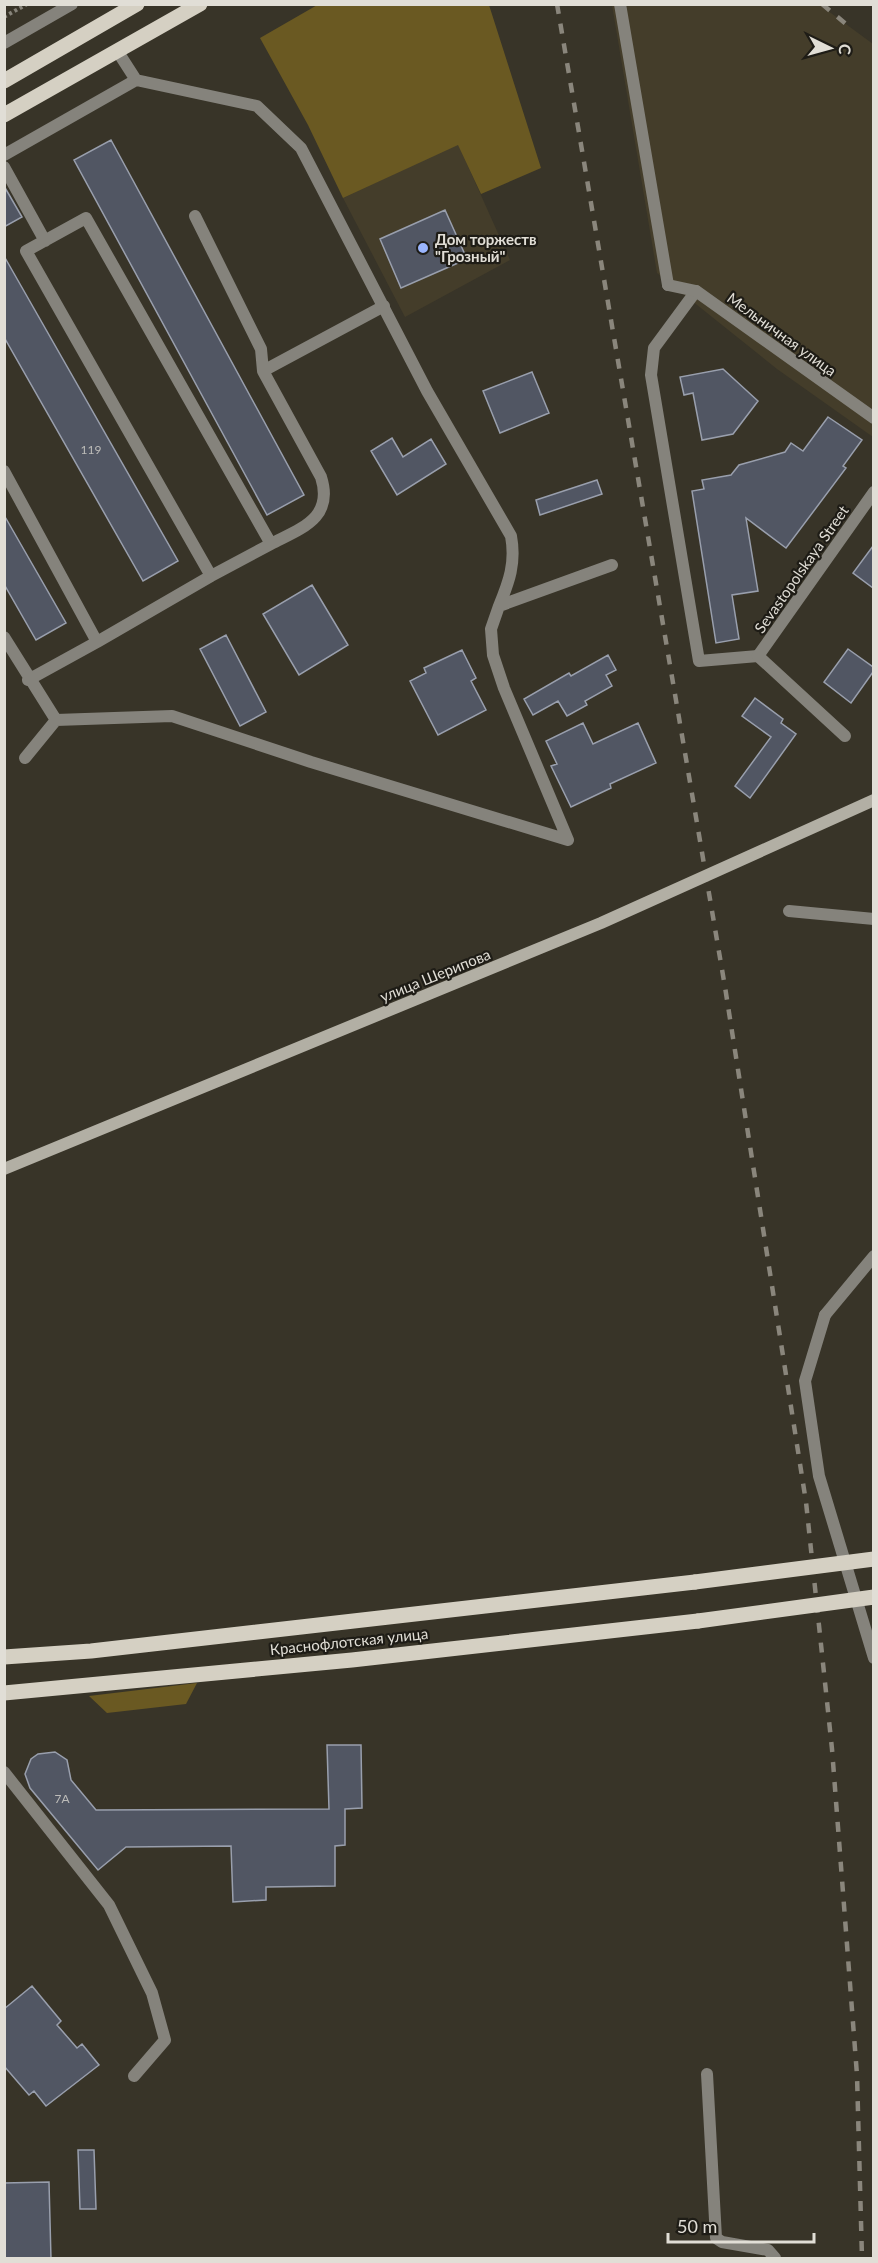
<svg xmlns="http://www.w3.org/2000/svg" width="878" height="2263" viewBox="0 0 878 2263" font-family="Lato,sans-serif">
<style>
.built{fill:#443d2a}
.green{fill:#6a5922}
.building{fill:#515663;stroke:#999fad;stroke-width:1.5}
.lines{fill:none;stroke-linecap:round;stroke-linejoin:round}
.path{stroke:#87847a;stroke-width:4;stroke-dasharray:3 3;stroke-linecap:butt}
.lane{stroke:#85837c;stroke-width:12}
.street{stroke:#85837c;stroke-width:12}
.primary{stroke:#d5d0c3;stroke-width:15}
.rail{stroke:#8a867c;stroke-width:4.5;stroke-dasharray:10 10;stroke-linecap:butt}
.secondary-bridge{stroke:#b2afa4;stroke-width:12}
.primary-bridge{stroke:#d5d0c3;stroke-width:15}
.poi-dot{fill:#9ab5fd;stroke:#1e1c16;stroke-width:2}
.labels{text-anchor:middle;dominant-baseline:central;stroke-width:4.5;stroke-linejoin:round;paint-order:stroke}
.number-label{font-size:12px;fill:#bdbcb9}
.poi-label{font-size:15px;font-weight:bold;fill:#e1ded6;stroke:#1e1c16;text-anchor:start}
.street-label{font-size:15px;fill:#e1ded6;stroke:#1e1c16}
</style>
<rect width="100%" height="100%" fill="#383428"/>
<path class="built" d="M612,5H820L873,44V437L777,369L657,273Z
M458,144L510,260L405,317L343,198Z"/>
<path class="green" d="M319,4L489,5L541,168L481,194L458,145L343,198L308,125L260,38Z
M197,1683L186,1704L107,1713L89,1696Z"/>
<path class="building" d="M111,140L304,495L267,515L74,160Z
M4,186L22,217L4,227Z
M445,210L467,259L401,288L380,239Z
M4,256L178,561L143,581L4,337Z
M723,369L758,401L733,434L702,440L693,393L684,395L680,377Z
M532,372L549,413L500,433L483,391Z
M828,417L862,440L843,466L846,468L786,548L746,518L758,591L732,595L739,639L716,643L692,491L704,489L702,480L731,475L739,465L785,452L791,443L803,451Z
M392,438L403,457L431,439L446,464L397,495L371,451Z
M597,480L602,494L540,515L536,500Z
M4,515L66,623L36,640L4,584Z
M873,546V588L853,573Z
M312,585L348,645L299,675L263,614Z
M226,635L266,712L240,726L200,649Z
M848,649L873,667V672L851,703L824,682Z
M462,650L476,678L471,681L486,710L438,735L410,681L426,673L424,668Z
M608,655L616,670L606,675L612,686L585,701L587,705L567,716L558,701L533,715L524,699L569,673L571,676Z
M755,698L783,719L781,723L796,734L750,798L735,786L771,737L742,716Z
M583,723L593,744L638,723L656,763L610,784L611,788L571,807L551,766L557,764L546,741Z
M327,1745H361L362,1808L345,1809V1845L335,1846V1886L266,1887V1900L233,1902L231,1846L126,1847L98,1870L30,1788L25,1774L31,1759L38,1754L55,1752L67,1760L71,1780L96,1810L329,1809Z
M32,1986L61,2021L57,2025L77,2048L82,2044L99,2065L46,2106L34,2091L29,2095L4,2066V2009Z
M78,2150H94L96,2209H80Z
M49,2182L51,2259H4V2183Z"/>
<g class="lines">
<path class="path" d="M4,17L27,4"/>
<path class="lane" d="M620,4L668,285
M4,43L72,4
M118,52L136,80L257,106L301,148L427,391L511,536C516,563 509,582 499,606
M4,155L136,80
M4,167L45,241
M195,216L261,349L263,371L321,477C334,518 302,528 271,544
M696,291L654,348L651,375L699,661L758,656
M263,371L384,306
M4,471L97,642L28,680
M4,637L56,720
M97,642L211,576L26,251L86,218L271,544L211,576
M25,758L56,720L172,716L311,762L568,840
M568,840L504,688L493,655L491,629L499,606L612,565
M825,1315L805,1381L819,1476L874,1658
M4,1772L109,1905L152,1993L165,2040L134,2076
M707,2074L716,2238L722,2242L768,2250L775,2258"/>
<path class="street" d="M668,285L696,291L874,418
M845,736L758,656L874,492
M789,911L874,919
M825,1315L874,1256"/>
<path class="primary" d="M4,81L137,4
M4,115L200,4
M4,1657L91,1651L695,1582
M4,1693L352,1660L698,1621"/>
<path class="rail" d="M557,4L725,987L806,1502L832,1749L857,2075L862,2258
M822,4L846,24"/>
<path class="secondary-bridge" d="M4,1169L601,923L874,800"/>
<path class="primary-bridge" d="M695,1582L874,1559
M698,1621L874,1597"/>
</g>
<circle class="poi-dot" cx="423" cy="248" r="6"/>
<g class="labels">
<g class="number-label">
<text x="91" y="449">119</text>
<text x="62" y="1798">7А</text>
</g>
<g class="poi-label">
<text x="435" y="239">Дом торжеств<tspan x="435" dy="17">"Грозный"</tspan></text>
</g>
<g class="street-label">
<text transform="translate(782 334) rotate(36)">Мельничная улица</text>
<text transform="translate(801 569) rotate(-55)">Sevastopolskaya Street</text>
<text transform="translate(435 975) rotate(-22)">улица Шерипова</text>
<text transform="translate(349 1641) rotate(-6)">Краснофлотская улица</text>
</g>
</g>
<rect width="878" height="2263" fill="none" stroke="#e1ded6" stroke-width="12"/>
<g transform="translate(830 48) rotate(95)" stroke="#1e1c16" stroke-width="4.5" paint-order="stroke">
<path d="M0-4.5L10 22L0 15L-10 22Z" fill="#e1ded6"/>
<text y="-9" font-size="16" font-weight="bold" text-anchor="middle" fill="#e1ded6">С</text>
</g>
<path d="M668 2233v9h146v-9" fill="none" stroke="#e1ded6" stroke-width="3"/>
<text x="677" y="2233" font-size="18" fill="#e1ded6" stroke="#1e1c16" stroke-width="4.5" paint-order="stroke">50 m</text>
</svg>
